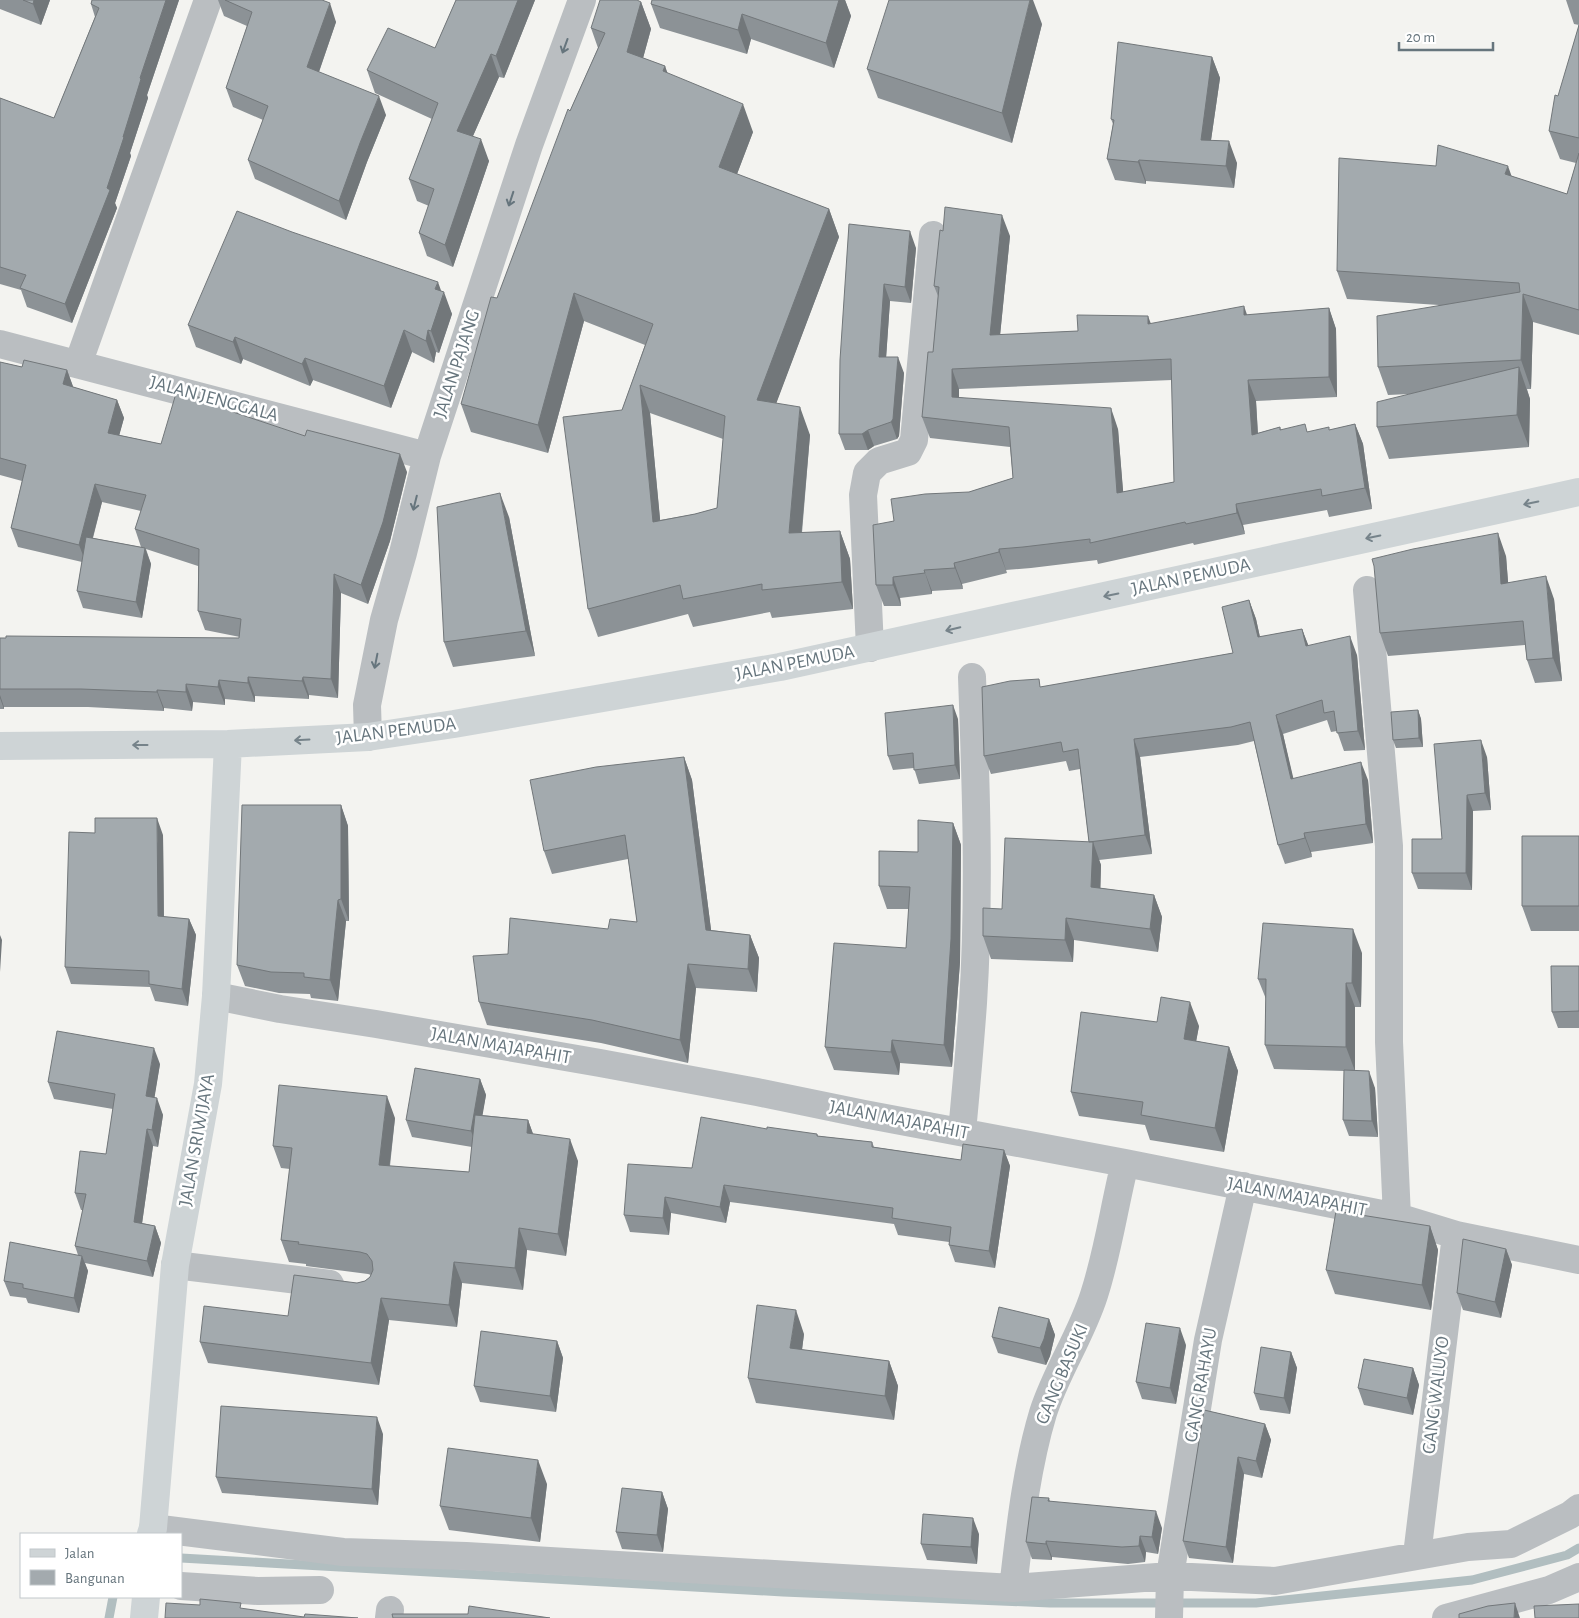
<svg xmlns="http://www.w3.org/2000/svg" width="1579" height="1618" viewBox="0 0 1579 1618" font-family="'Alegreya Sans',sans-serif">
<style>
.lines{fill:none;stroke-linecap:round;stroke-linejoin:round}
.stream{stroke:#b1bec0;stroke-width:9}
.minor{stroke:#babec1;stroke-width:28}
.major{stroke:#ced4d6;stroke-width:28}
.wall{fill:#8c9296;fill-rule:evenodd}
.shaded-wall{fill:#72777a}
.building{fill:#a3aaae;stroke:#72777a;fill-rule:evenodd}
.oneway{stroke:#66757d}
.oneway2{stroke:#76838a}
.labels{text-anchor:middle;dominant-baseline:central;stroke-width:5;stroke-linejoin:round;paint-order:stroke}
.street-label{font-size:19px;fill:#66757d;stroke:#fff}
</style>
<rect width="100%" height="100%" fill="#f3f3f0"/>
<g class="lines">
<path class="stream" d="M181,1558L783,1592L1050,1603H1256L1472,1580L1567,1555L1579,1548
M109,1618L113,1597"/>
<path class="minor" d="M0,344L427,456
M78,364L208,0
M1367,590L1389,846V1042L1397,1217
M870,648L863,495L867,473L879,461L908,452L914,440L933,235
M368,737L367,705L384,620L403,553L427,456L529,145L582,0
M216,996L280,1009L376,1024L600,1063L757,1092L864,1114L1125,1163L1397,1217L1456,1235L1579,1260
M962,1132C966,1089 970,1046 973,1003C980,895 976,786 972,677
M175,1265L330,1284
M153,1528L343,1552L466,1556L1013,1588L1170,1576L1275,1581L1468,1547L1511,1544L1570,1515L1579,1508
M1417,1555L1456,1235
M181,1586L258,1591L320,1590
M1013,1588C1020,1529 1026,1470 1043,1413C1056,1372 1081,1336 1094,1295C1108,1252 1114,1207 1125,1163
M389,1618L390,1610
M1169,1618L1170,1576L1208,1340L1243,1186
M1446,1618L1549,1590L1579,1577"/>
<path class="major" d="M0,746L228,744L368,737L454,724L780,667L1579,492
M151,1534L153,1528L175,1265L208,1084L216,996L228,744
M144,1618L146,1597"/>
</g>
<path class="wall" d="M0,0H50L41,25L0,9Z
M92,0H179L147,95L148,98L130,153L131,156L115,203L117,208L72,323L27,307L21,290L0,284V98L54,118L95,17L91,4Z
M218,0H322L336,22L319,72L386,115L367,162L346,220L255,179L248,160L263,120L233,107L226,88L247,26L224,16Z
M456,0H535L504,78L499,77L473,136L489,161L453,267L427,256L419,233L429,206L417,201L409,179L432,119L375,93L367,70L435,48Z
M652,0H845L851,16L834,68L751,39L747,54L660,28L651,4Z
M1566,0H1579V335L1533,322L1531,389H1527L1530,399L1529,447L1389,459L1377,427L1410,394L1388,395L1378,367L1439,305L1347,299L1337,271L1511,176L1567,194L1576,163L1560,159L1549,131L1579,25L1574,24Z
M641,2L651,29L643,58L665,66L667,73L753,132L737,174L829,209L839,237L776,403L810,435L802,533L840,531L850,559L853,609L772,618L770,612L693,627L688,614L598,637L588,609L622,410L645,345L584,321L548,453L471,432L461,404L497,298L570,111L598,48L591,28ZM650,413L723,439L717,508L695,514L660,520Z
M1042,24L1012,143L878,98L867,69Z
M1212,57L1220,78L1211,140L1237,163L1234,188L1146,181V184L1115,180L1107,159L1113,124L1111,119Z
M849,224L916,248L911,303L890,301L886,357L904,373L899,436L897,439L874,446L868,450H845L839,434Z
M943,231L1010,236L1000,335L1078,331L1247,315L1329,308L1336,329L1337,397L1256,401L1258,433L1280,427L1281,430L1308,432L1330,430L1355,424L1363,444L1372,509L1329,517L1327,510L1243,525L1245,534L1194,545L1193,543L1098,564L1097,560L1031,568L1006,570L1007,573L962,584L963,589L932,591V594L900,598L901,606H884L876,585L894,521L969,492L1013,478L1010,447L930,438L922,417L933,352L938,296L934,286ZM1172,380L1174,482L1123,492L1118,429L959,397V389Z
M441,291L452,314L439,353L436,352L434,363L412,352L391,408L313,380L310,386L243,359L241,364L196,347L188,325Z
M0,362L22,367L67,370L73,387L117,400L124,418L119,435L161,444L232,412L407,472L390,541L368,604L341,593L338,698L309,695V699L255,696V702L225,699V705L193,702L192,711L164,708V711L88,707H4V709H0V638H239L240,637L205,630L198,611V566L146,549L151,564L142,618L83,608L77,591L82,562L18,547L11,528L22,481L0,475ZM102,502L141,511L135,529L141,547L93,538Z
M509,517L535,656L453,667L444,642Z
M1506,556L1508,582L1554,599L1562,681L1535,683L1527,660L1525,645L1388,656L1380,633Z
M1249,600L1256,619L1260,637L1302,629L1308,645L1357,655L1365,750L1344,751L1337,731L1331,732L1327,720L1283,734L1293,779L1368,780L1373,843L1311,852L1312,857L1285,864L1278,845L1254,741L1238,745L1140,757L1152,854L1099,860L1101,865L1100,888L1154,895L1162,917L1158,952L1074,940L1073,962L991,959L983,936L1002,909L1089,842L1080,769L1069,771L1066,761L991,774L984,756L1042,687L1233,653Z
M1418,710L1421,719L1423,747L1396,748L1393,740Z
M958,719L960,779L919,784L914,768L893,770L888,756Z
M684,757L692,780L711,930L750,935L759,958L757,992L696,988L688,1063L601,1043L487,1025L479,1002L508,954L637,922L628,859L552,874L544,851Z
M1487,757L1491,810L1473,811L1472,890L1418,889L1412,873L1442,839Z
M341,805L348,826L349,921H346L338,1001L311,998L310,994L279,993L245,986L237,965Z
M953,823L961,845L960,962L952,1067L900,1063L899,1075L834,1070L825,1047L906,948L909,909H887L879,886Z
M163,835L164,917L189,919L196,935L188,1006L155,1001L150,987L71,984L65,967Z
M1579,836V931H1531L1522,906Z
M1362,953L1361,1007H1355V1071L1375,1088L1378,1137L1349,1136L1343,1120L1344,1071L1274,1069L1265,1045L1266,999L1258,979Z
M1579,966V1028H1558L1552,1012Z
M1157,1022L1199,1026L1196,1041L1229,1047L1238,1071L1224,1152L1150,1140L1145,1125L1079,1116L1071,1092Z
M160,1064L154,1098L163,1115L158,1147L153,1146L142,1223L155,1226L161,1243L153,1277L85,1263L88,1271L79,1313L28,1303L26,1298L10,1296L4,1281L78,1255L75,1246L83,1210H81L75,1193L106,1154L113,1109L54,1099L48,1082Z
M480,1079L486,1095L482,1115L528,1120L533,1134L578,1161L566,1256L527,1250L523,1290L462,1283L457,1327L389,1320L379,1385L208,1363L200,1342L288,1316L357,1283L365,1281L370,1277L371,1275L368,1274L306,1266V1264L289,1262L281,1240L290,1169L281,1168L273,1146L395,1118L390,1166L469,1172L472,1147L412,1137L406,1120Z
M767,1129L817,1134L818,1136L872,1142L874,1147L961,1160L1004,1150L1010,1166L995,1268L955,1262L949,1245V1242L898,1235L894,1224L730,1202L726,1223L671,1213L669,1235L630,1232L624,1215L692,1168Z
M1430,1226L1438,1250L1431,1310L1335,1294L1326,1270Z
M1506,1249L1512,1265L1501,1318L1463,1310L1457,1293Z
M1049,1319L1055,1335L1050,1356L1046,1365L998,1353L992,1337Z
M804,1334L802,1350L889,1361L898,1386L894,1420L756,1403L748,1378Z
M557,1341L563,1358L556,1412L480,1402L474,1386Z
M1186,1345L1176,1404L1142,1399L1136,1382Z
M1291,1352L1297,1368L1290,1414L1260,1410L1254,1393Z
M1413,1368L1419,1385L1413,1415L1364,1405L1358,1388Z
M1204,1410L1265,1424L1271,1440L1262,1478L1244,1474L1233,1563L1189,1558L1183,1541Z
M383,1434L378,1505L222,1493L216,1477Z
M547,1484L540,1542L449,1530L440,1506Z
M662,1492L668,1509L663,1552L622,1549L616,1532Z
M1049,1498L1050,1501L1162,1528L1158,1554L1146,1552L1145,1562L1128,1564L1052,1557V1560L1032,1559L1026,1542Z
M979,1534L977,1564L927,1560L921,1544Z"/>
<path class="shaded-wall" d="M34,0H50L41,25L33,4Z
M166,0H179L147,95L148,98L130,153L131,156L115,203L117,208L72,323L65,304L107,188L140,78Z
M518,0H535L504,78L496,56Z
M839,0H845L851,16L834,68L826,43Z
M1030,0H1033L1042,24L1012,143L1002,113Z
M641,2L651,29L637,80L627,52Z
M330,3L336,22L314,86L307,67Z
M742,14L751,39L747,54L738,30Z
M491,54L499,77L465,154L457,131Z
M1212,57L1220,78L1208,161L1201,140Z
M665,66L675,94L663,71Z
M379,96L386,115L367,162L346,220L339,201L360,143Z
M743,104L753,132L729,195L719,167Z
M481,139L489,161L453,267L445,245Z
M1229,141L1237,163L1234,188L1226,166Z
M1139,160L1146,181V184L1138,162Z
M1508,166L1518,194L1505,174Z
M829,209L839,237L767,428L757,400Z
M1002,215L1010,236L998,356L990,335Z
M910,231L916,248L911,303L905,287Z
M438,282L443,296L444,292L452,314L439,353L431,331L435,289Z
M884,284L890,301L885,374L879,357Z
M574,293L584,321L548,453L538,425Z
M1523,294L1533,322L1531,389L1521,360Z
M1244,306L1251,326L1244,315Z
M1329,308L1336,329L1337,397L1329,377Z
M1148,316L1156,337L1148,324Z
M404,330L412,352L391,408L384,386Z
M428,330L436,352L434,363L426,341Z
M235,337L243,359L241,364L233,342Z
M898,357L904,373L899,436L897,439L891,422Z
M305,358L313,380L310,386L302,364Z
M1519,367L1530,399L1529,447L1517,415Z
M952,369L959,389V418L952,397Z
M67,370L74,389L63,384Z
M1248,380L1256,401L1259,456L1252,435Z
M640,385L650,413L663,550L653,522Z
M117,400L124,418L115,451L108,433Z
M800,407L810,435L799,561L789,533Z
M1111,408L1118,429L1125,514L1117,493Z
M1355,424L1363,444L1372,509L1365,488Z
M868,430L874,446L868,450L862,434Z
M400,454L407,472L390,541L368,604L361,585Z
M95,484L102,502L86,563L79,545Z
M500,493L509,517L535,656L526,631Z
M1236,504L1243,525L1245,534L1237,513Z
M840,531L850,559L853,609L842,582Z
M1498,533L1506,556L1510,607L1501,584Z
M145,548L151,564L142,618L136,602Z
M999,549L1007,573L999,552Z
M954,563L962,584L963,589L955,568Z
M924,570L932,591V594Z
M334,574L341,593L338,698L331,679Z
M1546,576L1554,599L1562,681L1553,658Z
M893,577L900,598L901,606L893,585Z
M1249,600L1256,619L1264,656L1258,637Z
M1302,629L1309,647L1306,646Z
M1350,636L1357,655L1365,750L1358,731Z
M248,677L255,696V702L248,683Z
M303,677L309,695V699L302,681Z
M219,680L225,699V705L218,687Z
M186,684L193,702L192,711L186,692Z
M157,690L164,708V711L157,692Z
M0,695L4,707V709L0,698Z
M953,705L958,719L960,779L955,765Z
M1418,710L1421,719L1423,747L1419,738Z
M1276,715L1283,734L1298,798L1291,779Z
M1134,739L1140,757L1152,854L1145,835Z
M1481,740L1487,757L1491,810L1485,793Z
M684,757L692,780L714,953L706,930Z
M1361,762L1368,780L1373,843L1366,824Z
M1467,795L1473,811L1472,890L1466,873Z
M341,805L348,826L349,921L341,899Z
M157,818L163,835L164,933L158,916Z
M953,823L961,845L960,962L952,1067L944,1045Z
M1304,833L1311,852L1312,857L1305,838Z
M1093,842L1101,865L1100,910L1091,887Z
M1154,895L1162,917L1158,952L1150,929Z
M338,900L346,921L338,1001L330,980Z
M1066,918L1074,940L1073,962L1065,940Z
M189,919L196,935L188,1006L182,989Z
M1353,929L1362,953L1361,1007L1352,983Z
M0,935L2,940L0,972Z
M750,935L759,958L757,992L748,969Z
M688,964L696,988L688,1063L680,1040Z
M1346,983L1355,1007V1071L1346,1047Z
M1190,1002L1199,1026L1192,1064L1184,1039Z
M892,1040L900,1063L899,1075L891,1052Z
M1229,1047L1238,1071L1224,1152L1215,1128Z
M154,1048L160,1064L152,1113L146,1096Z
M1369,1071L1375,1088L1378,1137L1372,1121Z
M480,1079L486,1095L477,1148L471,1131Z
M387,1096L395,1118L387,1187L379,1165Z
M157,1098L163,1115L158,1147L152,1130Z
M528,1120L536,1142L527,1133Z
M147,1129L153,1146L140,1238L134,1222Z
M570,1139L578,1161L566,1256L558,1234Z
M1004,1150L1010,1166L995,1268L989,1251Z
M724,1185L730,1202L726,1223L720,1207Z
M665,1197L671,1213L669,1235L663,1218Z
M155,1226L161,1243L153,1277L147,1261Z
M1430,1226L1438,1250L1431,1310L1422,1285Z
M519,1228L527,1250L523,1290L515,1268Z
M1506,1249L1512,1265L1501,1318L1495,1302Z
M82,1256L88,1271L79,1313L74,1298Z
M454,1262L462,1283L457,1327L449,1305Z
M381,1298L389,1320L379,1385L371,1363Z
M796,1310L804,1334L799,1372L790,1348Z
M1049,1319L1055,1335L1050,1356L1046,1365L1040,1348Z
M1180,1328L1186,1345L1176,1404L1170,1388Z
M557,1341L563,1358L556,1412L550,1396Z
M1291,1352L1297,1368L1290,1414L1284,1398Z
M889,1361L898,1386L894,1420L885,1396Z
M1413,1368L1419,1385L1413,1415L1407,1398Z
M377,1417L383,1434L378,1505L372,1489Z
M1265,1424L1271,1440L1262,1478L1256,1461Z
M1238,1457L1244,1474L1233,1563L1226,1547Z
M538,1460L547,1484L540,1542L531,1518Z
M662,1492L668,1509L663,1552L657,1535Z
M1156,1511L1162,1528L1158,1554L1152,1537Z
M973,1518L979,1534L977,1564L971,1547Z
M1140,1536L1146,1552L1145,1562L1139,1546Z
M1046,1541L1052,1557V1560L1046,1544Z
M1515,1603L1520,1618H1514Z"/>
<path class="building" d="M23,0H34L33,4Z
M92,0H166L140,78L141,79L123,137H124L107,188L110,190L65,304L20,288L26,275L0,267V98L54,118L99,8L91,4Z
M225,0H322L330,3L307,67L379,96L360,143L339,201L248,160L268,106L226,88L252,12Z
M456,0H518L496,56L491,54L457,131L481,139L445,245L419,233L434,189L409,179L438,103L367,70L388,28L435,48Z
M600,0H637L641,2L627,52L665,66L663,71L743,104L719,167L829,209L757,400L800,407L789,533L840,531L842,582L762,590V584L683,599L680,585L588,609L563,417L622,410L653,324L574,293L538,425L461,404L491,297L497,298L568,109L570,111L605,33L591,28ZM640,385L725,416L717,508L695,514L653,522Z
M652,0H839L826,43L742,14L738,30L651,4Z
M889,0H1030L1002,113L867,69Z
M1579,25V138L1549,131L1555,95L1558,96Z
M1118,42L1212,57L1201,140L1229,141L1226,166L1139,160L1138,162L1107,159L1114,120L1111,119Z
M1438,145L1508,166L1505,174L1567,194L1579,153V310L1523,294L1521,360L1378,367L1377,316L1520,292L1519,283L1337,271L1339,158L1436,166Z
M945,207L1002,215L990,335L1078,331L1077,315L1148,316V324L1244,306V315L1329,308V377L1248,380L1252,435L1280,427V430L1305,424L1307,432L1329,427V430L1355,424L1365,488L1322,496L1321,489L1236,504L1237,513L1186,524L1185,522L1090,543V539L1023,547L999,549V552L954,563L955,568L924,570L925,573L893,577V585H876L873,525L894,521L891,499L925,494L969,492L1013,478L1009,427L922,417L928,352H933L939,287L934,286L940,230L943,231ZM1171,359L1174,482L1117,493L1111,408L952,397V369Z
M237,211L292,232L438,282L435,289L444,292L431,331L428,330L426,341L404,330L384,386L305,358L302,364L235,337L233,342L188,325Z
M849,224L910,231L905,287L884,284L879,357H898L893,419L891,422L868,430L862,434H839L840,360Z
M24,360L67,370L63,384L117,400L108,433L161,444L177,390L231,408L230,411L305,436L307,430L400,454L383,522L361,585L334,574L331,679L303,677L302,681L248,677V683L219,680L218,687L186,684V692L157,690V692L81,689H0V638H6V636L239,638L241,619L198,611L199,549L135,529L146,495L95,484L79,545L11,528L26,465L0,458V362L22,367Z
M1519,367L1517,415L1377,427V402Z
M500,493L526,631L444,642L437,507Z
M1498,533L1501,584L1546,576L1553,658L1527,660L1523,621L1380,633L1374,566L1372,559L1413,549Z
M86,537L145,548L136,602L77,591Z
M1249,600L1258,637L1302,629L1306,646L1350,636L1358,731L1337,733L1334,711L1324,713L1322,700L1276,715L1291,779L1361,762L1366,824L1304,833L1305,838L1278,845L1250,722L1231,727L1134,739L1145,835L1089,842L1078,749L1063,752L1061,742L984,756L982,687L1010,681L1039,679L1040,687L1233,653L1222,607Z
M953,705L955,765L914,770L913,753L888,756L885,713Z
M1418,710L1419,738L1393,740L1391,712Z
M1481,740L1485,793L1467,795L1466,873H1412V839H1442L1434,744Z
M684,757L706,930L750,935L748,969L688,964L680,1040L592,1020L479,1002L473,956L508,954L510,918L608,929L610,919L637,922L625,835L544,851L530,780L596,767Z
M242,805H341V899L338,900L330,980L304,977V973L271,972L237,965Z
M95,818H157L158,916L189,919L182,989L149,984V971L65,967L69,832L95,833Z
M918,820L953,823L951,939L944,1045L892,1040L891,1052L825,1047L834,943L906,948L910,887L879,886V851L918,852Z
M1522,836H1579V906H1522Z
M1005,838L1093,842L1091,887L1154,895L1150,929L1066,918L1065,940L983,936V908L1002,909Z
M1263,923L1353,929L1352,983H1346V1047L1265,1045L1266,979H1258Z
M1551,966H1579V1011L1552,1012Z
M1161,997L1190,1002L1184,1039L1229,1047L1215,1128L1141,1115L1143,1102L1071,1092L1081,1012L1157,1022Z
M57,1031L154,1048L146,1096L157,1098L152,1130L147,1129L134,1222L155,1226L147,1261L75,1246L86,1194L75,1193L80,1151L106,1154L115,1094L48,1082Z
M415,1068L480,1079L471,1131L406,1120Z
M1344,1070L1369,1071L1372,1121L1343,1120Z
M279,1085L387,1096L379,1165L469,1172L475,1115L528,1120L527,1133L570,1139L558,1234L519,1228L515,1268L454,1262L449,1305L381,1298L371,1363L200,1342L204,1306L288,1316L294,1275L357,1283L365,1281L370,1277L373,1270L372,1261L367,1254L360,1252L298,1244L299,1242L281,1240L292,1148L273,1146Z
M701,1117L767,1129V1127L817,1134V1136L872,1142V1147L961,1160L963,1144L1004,1150L989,1251L949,1245L951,1227L892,1218L893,1208L724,1185L720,1207L665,1197L663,1218L624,1215L628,1164L692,1168Z
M1336,1211L1430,1226L1422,1285L1326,1270Z
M1463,1239L1506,1249L1495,1302L1457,1293Z
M10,1242L82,1256L74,1298L23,1288V1284L4,1281Z
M757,1305L796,1310L790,1348L889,1361L885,1396L748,1378Z
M999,1307L1049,1319L1044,1339L1040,1348L992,1337Z
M1146,1323L1180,1328L1170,1388L1136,1382Z
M481,1331L557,1341L550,1396L474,1386Z
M1261,1347L1291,1352L1284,1398L1254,1393Z
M1364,1359L1413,1368L1407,1398L1358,1388Z
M221,1406L377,1417L372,1489L216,1477Z
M1204,1410L1265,1424L1256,1461L1238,1457L1226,1547L1183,1541Z
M448,1448L538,1460L531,1518L440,1506Z
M622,1488L662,1492L657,1535L616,1532Z
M1032,1497L1049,1498L1048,1501L1156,1511L1152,1537L1140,1536L1139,1546L1122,1547L1046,1541V1544L1026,1542Z
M923,1514L973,1518L971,1547L921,1544Z
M200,1599L241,1603L240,1608L304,1617L305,1614L358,1618H165L166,1603L200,1605Z
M1515,1603L1514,1618H1459V1614L1488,1606Z
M1579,1604V1618H1535L1534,1606Z
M469,1606L550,1618H393L392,1614H468Z"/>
<defs><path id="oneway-shaft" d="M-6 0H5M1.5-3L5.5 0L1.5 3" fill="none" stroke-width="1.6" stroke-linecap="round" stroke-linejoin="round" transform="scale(1.25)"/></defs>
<g class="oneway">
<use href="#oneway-shaft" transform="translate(565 46) rotate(110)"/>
<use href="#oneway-shaft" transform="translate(511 199) rotate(108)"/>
<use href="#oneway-shaft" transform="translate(415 503) rotate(104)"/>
<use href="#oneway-shaft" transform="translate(376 661) rotate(101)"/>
</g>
<g class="oneway2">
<use href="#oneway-shaft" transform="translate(1531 503) rotate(168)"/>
<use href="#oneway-shaft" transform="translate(1373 537) rotate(168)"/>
<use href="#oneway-shaft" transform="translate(1111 595) rotate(168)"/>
<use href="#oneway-shaft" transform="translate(953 629) rotate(167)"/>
<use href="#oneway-shaft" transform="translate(302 740) rotate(177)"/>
<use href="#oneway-shaft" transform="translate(140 745) rotate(180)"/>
</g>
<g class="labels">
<g class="street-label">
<text transform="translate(457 364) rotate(-72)">JALAN PAJANG</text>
<text transform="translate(214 399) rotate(15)">JALAN JENGGALA</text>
<text transform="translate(1191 577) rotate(-12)">JALAN PEMUDA</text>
<text transform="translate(795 663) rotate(-11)">JALAN PEMUDA</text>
<text transform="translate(396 731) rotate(-7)">JALAN PEMUDA</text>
<text transform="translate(501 1046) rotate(10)">JALAN MAJAPAHIT</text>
<text transform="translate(899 1120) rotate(11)">JALAN MAJAPAHIT</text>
<text transform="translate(197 1140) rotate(-80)">JALAN SRIWIJAYA</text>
<text transform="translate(1297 1197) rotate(11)">JALAN MAJAPAHIT</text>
<text transform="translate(1062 1374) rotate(-67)">GANG BASUKI</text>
<text transform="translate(1201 1385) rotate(-80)">GANG RAHAYU</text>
<text transform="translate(1436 1395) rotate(-83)">GANG WALUYO</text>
</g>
</g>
<rect x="20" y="1533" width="162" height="65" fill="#ffffff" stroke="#c2c8cb"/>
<rect x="30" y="1549" width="25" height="8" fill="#ced4d6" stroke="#c2c8cb"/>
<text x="65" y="1558" font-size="15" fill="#66757d">Jalan</text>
<rect x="30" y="1570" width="25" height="15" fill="#a3aaae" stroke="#c2c8cb"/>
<text x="65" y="1583" font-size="15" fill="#66757d">Bangunan</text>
<path d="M1399 42v8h94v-8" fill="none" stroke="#66757d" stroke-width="2.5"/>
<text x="1406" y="42" font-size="15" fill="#66757d" stroke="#ffffff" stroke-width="4" paint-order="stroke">20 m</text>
</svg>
